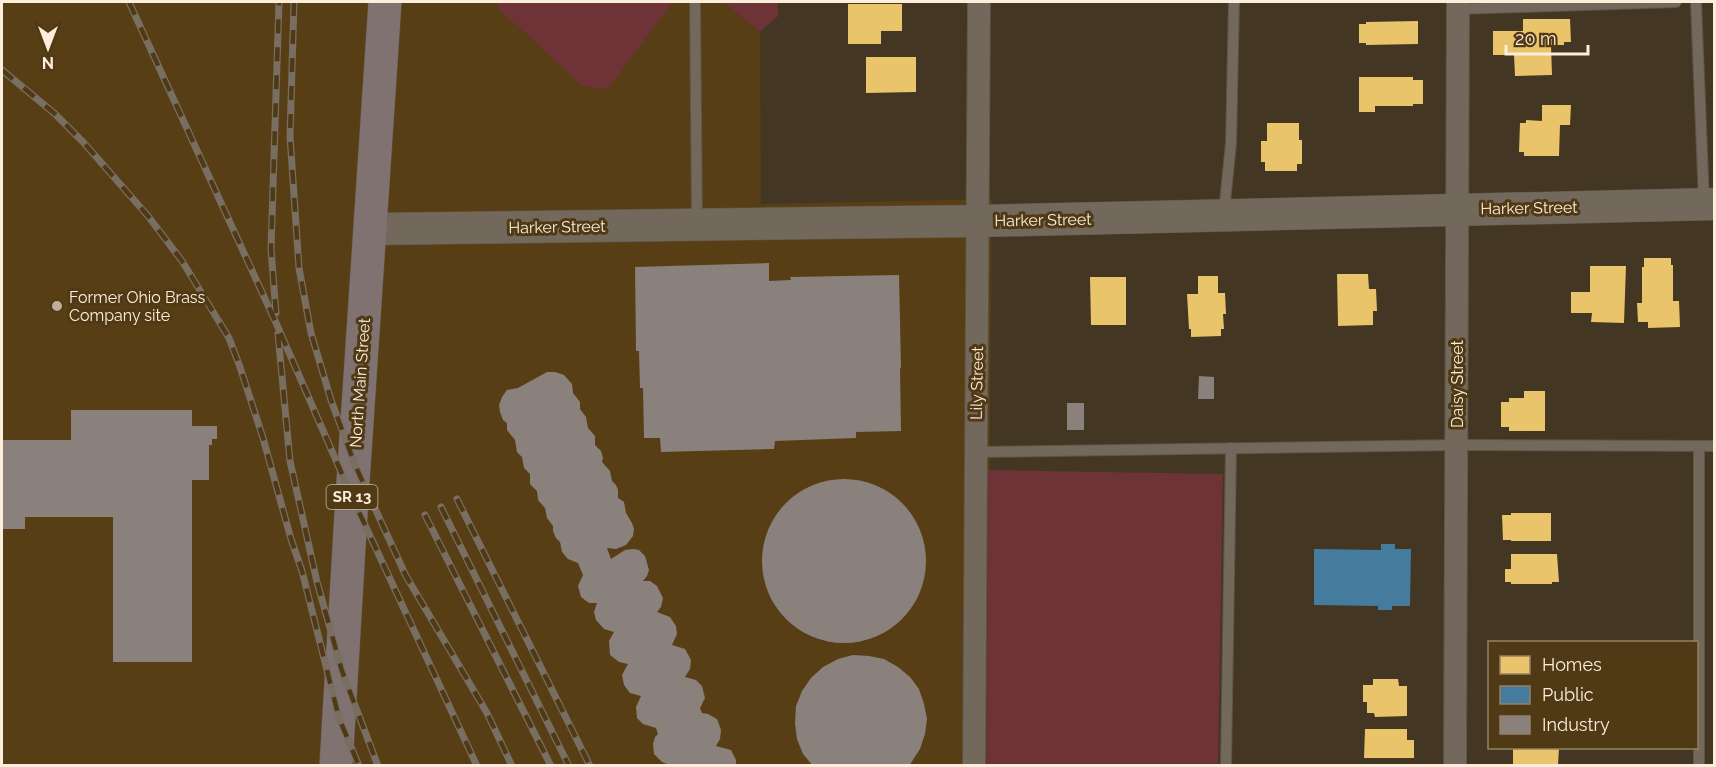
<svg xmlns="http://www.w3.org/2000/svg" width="1716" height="767" viewBox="0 0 1716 767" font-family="Raleway,sans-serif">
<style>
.built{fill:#583e15}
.green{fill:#6d3337}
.homes{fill:#e9c46a}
.public{fill:#457b9d}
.industry{fill:#8a817c}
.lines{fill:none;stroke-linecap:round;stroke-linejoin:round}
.lane-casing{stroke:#5f5444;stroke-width:12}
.street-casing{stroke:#5f5444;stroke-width:24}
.secondary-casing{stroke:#5f5444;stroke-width:33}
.highway-casing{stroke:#5f5444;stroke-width:34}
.lane{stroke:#72685b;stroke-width:10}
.street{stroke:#72685b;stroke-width:22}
.secondary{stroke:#72685b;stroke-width:32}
.highway{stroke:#7f7270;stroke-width:33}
.rail-casing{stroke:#786e61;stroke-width:7}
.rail{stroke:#503915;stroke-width:4.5;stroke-dasharray:14;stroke-linecap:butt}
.poi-dot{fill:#bcae9a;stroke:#503915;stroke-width:2}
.labels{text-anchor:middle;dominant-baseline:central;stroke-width:6;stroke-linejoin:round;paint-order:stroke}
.shield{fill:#503915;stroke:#c9b8a0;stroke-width:1.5}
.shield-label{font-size:15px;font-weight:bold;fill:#fdeedb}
.street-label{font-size:16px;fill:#fdeedb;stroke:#503915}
.poi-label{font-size:16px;fill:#fdeedb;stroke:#503915;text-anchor:start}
</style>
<rect width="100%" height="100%" fill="#433622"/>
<path class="built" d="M2,2H498V8L607,89L673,2H723L760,32L761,204L992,199L987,765H2Z"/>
<path class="green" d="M498,2H673L608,89L582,86L498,8Z
M723,2H778V16L760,32Z
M988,470L1223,474L1218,765H987Z"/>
<path class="homes" d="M848,4H902V31H881V44H848Z
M1523,19H1570L1571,42H1564V45H1551L1552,75L1515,76L1514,55H1493V31H1523Z
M1418,21V44L1366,45V43H1359V24H1366V22Z
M866,57H916V92L866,93Z
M1359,77H1413V80H1423V104H1413V106H1375V112H1359Z
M1542,105H1571L1570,125H1560L1559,156H1524V152H1519L1520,123H1526V120L1542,121Z
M1267,123H1299V140H1302V164H1297V171H1265V162H1261V141H1267Z
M1644,258H1671V265H1673V301H1679L1680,327L1648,328V322H1638L1637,303H1642V267H1644Z
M1590,266H1626L1624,323L1591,322L1592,313H1571V292H1590Z
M1337,274H1368L1369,289H1376L1377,311H1373V325L1338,326Z
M1198,276H1218V293H1225L1226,314H1223L1224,329H1221V336L1191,337V329H1189L1187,294H1198Z
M1090,277H1126V325H1091Z
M1524,391H1545V431H1509V427H1501V402H1509V398H1524Z
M1511,513H1551V541H1511V540H1503L1502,515H1511Z
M1511,554H1557L1559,582H1552V584H1511V582H1505V569H1511Z
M1373,679H1398L1399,686H1407V716L1375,717L1374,713H1367V702H1363V685H1373Z
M1365,729H1407V740H1414V758H1364Z
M1513,748H1559L1558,765H1513Z"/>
<path class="public" d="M1381,544H1395V549H1411L1410,606H1392V610H1378V606L1314,605V549L1381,550Z"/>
<path class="industry" d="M769,263V281L791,280L790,277L899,275L901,368H900L901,431L856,432V438L775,441L774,449L661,452L660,438H644L643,388H640L639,351H636L635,267Z
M547,372H555L564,375L572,384L573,393L580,402V409L586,417L588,428L595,436V445L601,451L603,458L602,462L610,471L612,481L616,485L618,490V498L624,502L626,513L632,523L634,529L633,536L626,545L616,549L607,548L611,559L625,550L633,549L639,550L645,556L649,570L647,576L643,581H650L657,586L663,598L661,607L657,612L670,617L676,626L677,634L672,645L685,649L691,660L690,669L685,677L696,680L702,686L705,698L700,708L702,713L708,714L717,719L721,730L720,739L716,746L731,750L736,760V766H672L662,762L654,754L653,744L655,737L658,734L656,728L643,724L637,718L636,707L641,696L630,693L624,685L622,675L628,664L619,662L610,655L609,641L614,632L604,629L596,620L594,612L597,603H589L581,597L578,586L583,575L578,563L568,559L562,552L560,542L556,538L553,531V526L547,518L545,508L538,500L537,491L530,484V474L524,468L522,457L517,452L515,440L507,430V423L503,420L500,412L499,405L502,397L507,390L518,388Z
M1199,376L1214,377V399H1198Z
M1067,403H1084V430H1067Z
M71,410H192V426H217V439H212V445H209V480H192V662H113V517H25V529H2V440H71Z
M762 561a82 82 0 1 1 164 0a82 82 0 1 1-164 0Z
M853,655L869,656L884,659L898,667L910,677L919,689L924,704L927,719L925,734L920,749L909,766H813L803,754L797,739L795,723L796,706L802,691L811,678L823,667L838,659Z"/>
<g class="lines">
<g class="lane-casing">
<path id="lane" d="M695,2L697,223
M1696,2L1704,202
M1458,9L1676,2
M1224,212L1231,143L1234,2
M1699,447V766
M976,452L1457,445L1714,446
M1226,766L1231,448"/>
</g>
<g class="street-casing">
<path id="street" d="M974,766L979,2
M1455,766L1458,2"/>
</g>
<g class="secondary-casing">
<path id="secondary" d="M371,229L978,221L1714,204"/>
</g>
<g class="highway-casing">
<path id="highway" d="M336,766L352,497L385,2"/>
</g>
<use href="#lane" class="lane"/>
<use href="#street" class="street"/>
<use href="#secondary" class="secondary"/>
<use href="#highway" class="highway"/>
<g class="rail-casing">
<path id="rail" d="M129,2L277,325L352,497L477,766
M294,2L290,136L299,268L311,333L331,400L355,465L406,576L487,713L512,766
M2,70L54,113L84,143L148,216L182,261L229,338L240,367L263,438L291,539L302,571L339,718L359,766
M276,313L271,249L279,2
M278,334L290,461L317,582L342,671L378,766
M457,499L590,766
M441,507L569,766
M425,515L551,766"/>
</g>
<use href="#rail" class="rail"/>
</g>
<circle class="poi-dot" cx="57" cy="306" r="6"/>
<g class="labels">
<rect class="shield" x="326.5" y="485" width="51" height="24" rx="4.5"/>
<g class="shield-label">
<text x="352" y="497">SR 13</text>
</g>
<g class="street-label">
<text transform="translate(1529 208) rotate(-1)">Harker Street</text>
<text transform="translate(1043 220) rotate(-1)">Harker Street</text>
<text transform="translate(557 227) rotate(-1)">Harker Street</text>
<text transform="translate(360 383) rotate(-86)">North Main Street</text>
<text transform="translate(977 383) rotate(-89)">Lily Street</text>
<text transform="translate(1457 384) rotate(-90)">Daisy Street</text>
</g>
<g class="poi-label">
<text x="69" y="297">Former Ohio Brass<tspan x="69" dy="18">Company site</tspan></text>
</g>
</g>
<rect width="1716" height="767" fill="none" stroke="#fdeedb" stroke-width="6"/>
<rect x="1488" y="641" width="210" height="108" fill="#503915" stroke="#958164" stroke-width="1.5"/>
<rect x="1500" y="656" width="30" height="18" fill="#e9c46a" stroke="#958164" stroke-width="1.5"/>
<text x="1542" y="671" font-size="18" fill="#fdeedb">Homes</text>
<rect x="1500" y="686" width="30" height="18" fill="#457b9d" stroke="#958164" stroke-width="1.5"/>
<text x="1542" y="701" font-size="18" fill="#fdeedb">Public</text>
<rect x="1500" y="716" width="30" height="18" fill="#8a817c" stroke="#958164" stroke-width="1.5"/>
<text x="1542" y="731" font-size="18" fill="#fdeedb">Industry</text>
<g transform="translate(48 48) rotate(180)" stroke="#503915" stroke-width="4.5" paint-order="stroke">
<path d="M0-4.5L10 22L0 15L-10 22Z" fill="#fdeedb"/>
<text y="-9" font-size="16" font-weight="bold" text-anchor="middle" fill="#fdeedb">N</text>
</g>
<path d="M1506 45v9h82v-9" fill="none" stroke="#fdeedb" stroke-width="3"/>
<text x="1515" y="45" font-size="18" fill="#fdeedb" stroke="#503915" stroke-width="4.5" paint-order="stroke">20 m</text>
</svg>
